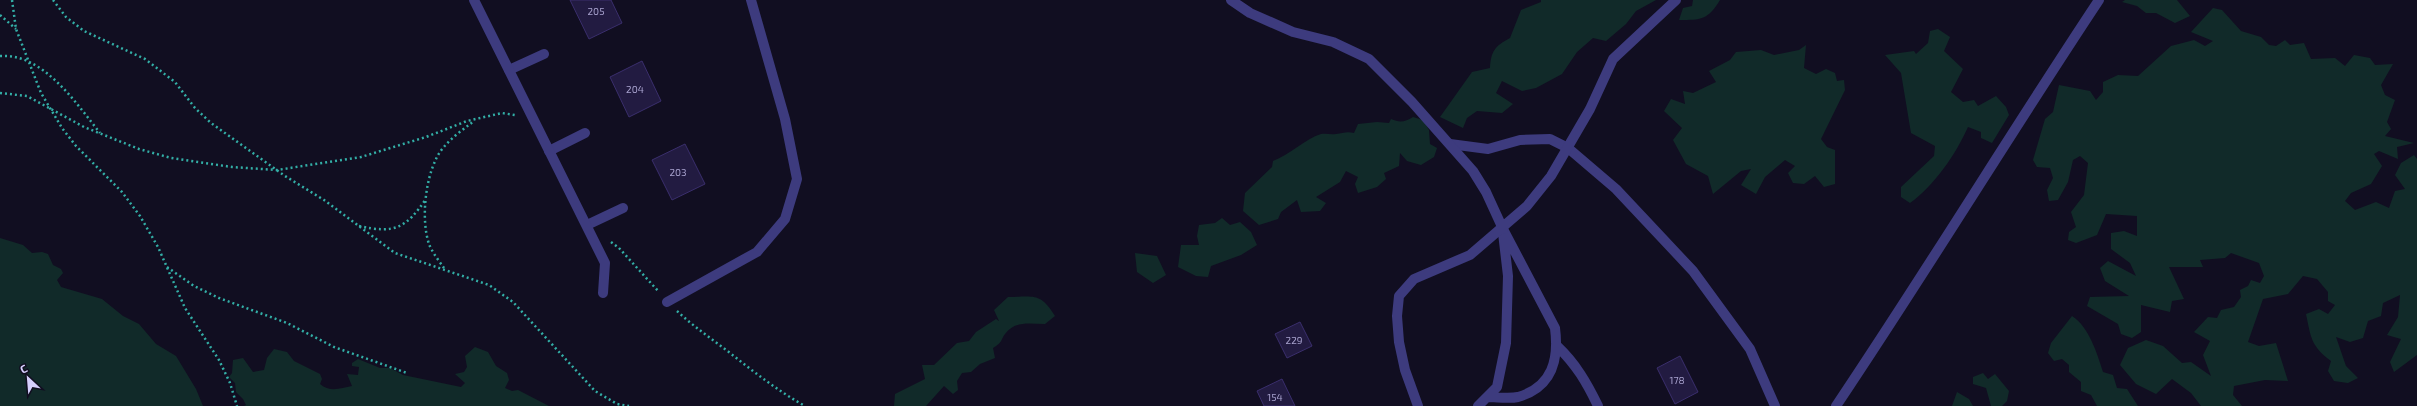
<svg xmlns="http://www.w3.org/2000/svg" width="2417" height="406" viewBox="0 0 2417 406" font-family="'Exo 2',sans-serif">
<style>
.green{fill:#112a29}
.building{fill:#221b41;stroke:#3a2e6c}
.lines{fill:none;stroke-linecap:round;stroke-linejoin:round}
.path{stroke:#33aea6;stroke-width:2.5;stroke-dasharray:2 3;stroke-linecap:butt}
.lane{stroke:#3d3b7e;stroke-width:10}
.street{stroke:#3d3b7e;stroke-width:10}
.labels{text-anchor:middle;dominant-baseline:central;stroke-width:3.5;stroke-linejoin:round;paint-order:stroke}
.number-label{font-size:10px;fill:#a8a2ce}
</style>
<rect width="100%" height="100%" fill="#110e21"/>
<path class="green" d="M1541,0H1656L1636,11L1626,24L1606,41L1593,38L1577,52L1562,74L1536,88L1522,91L1502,81L1496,93L1513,104L1502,113L1477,111L1467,118L1463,128L1440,117L1472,72L1490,68C1491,51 1495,46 1510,38L1521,10L1541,2Z
M1693,0H1720C1708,20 1701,20 1679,20L1683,8L1692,6Z
M2125,0H2177L2190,16L2175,23L2156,13H2146L2137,6L2122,2Z
M2213,8L2222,10L2241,31L2261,37L2269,45L2276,46L2285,40L2290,45L2304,43L2311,59L2335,58L2345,66L2354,55L2370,58L2375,65L2393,64L2381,85L2385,95L2395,100L2387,122L2391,129L2385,136L2414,143L2397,147L2398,159L2379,151L2374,154L2382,166L2371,184L2351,193L2345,201L2355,210L2376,202L2389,208L2395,191L2405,189L2395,175L2401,163L2414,155L2417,159V355L2394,372L2390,362L2401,339L2387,335L2398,317L2400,295L2383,303L2381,316L2368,321L2363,338L2350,342L2336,337L2346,366L2358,378L2348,383L2334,381L2328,371L2331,361C2311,346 2311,338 2306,314L2319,309L2328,314L2335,305L2328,301V292L2317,279L2303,276L2288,294L2263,299L2248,342L2259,346L2276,343L2288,381L2265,380L2234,386L2233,395L2242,406H2201L2191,393L2172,379L2156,394L2136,384L2120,365L2128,348L2146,340L2163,346L2182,363L2191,362L2211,376L2203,355L2210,341L2194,332L2208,317L2217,318L2221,310L2234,307L2241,297L2240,290L2248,286L2251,280L2260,283L2264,276L2259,263L2231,253L2225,258L2200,260L2203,267H2169L2184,299L2172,301L2170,312L2141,305V332L2132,338L2121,334L2118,324L2087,306L2090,297L2129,296L2105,281L2100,268L2108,261L2136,276L2130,263L2111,249V233L2124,231L2137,236V216L2106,214L2097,235L2076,243L2068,240L2069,232L2076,227L2071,212L2084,195L2088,163L2080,156L2073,160L2068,182L2058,200L2049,201L2047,190L2053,178L2050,168L2037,167L2033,160L2045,119L2053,112L2059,85L2090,91L2096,100L2103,92V82L2118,75L2138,76L2171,46L2194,40L2205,46L2213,41L2191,32Z
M1938,29L1950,37L1944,51L1963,69L1951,92L1963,102L1974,100L1978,106L1996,96L2006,107L2009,115L1992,143L1981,138V132L1968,127C1956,154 1934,186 1910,203L1901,197V187L1934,156L1935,146L1911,133L1901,73L1885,55L1914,51L1916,54L1928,43L1930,31Z
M1806,45L1804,68L1816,74L1826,69L1835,73L1837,81L1844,80L1845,90L1821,139L1827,147L1835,150V184L1824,187L1815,176L1804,184L1793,183L1788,173L1795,166L1785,160L1765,177L1756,194L1741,185L1751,169L1741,171L1713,194L1708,176L1686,164L1673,140L1682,128L1664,111L1671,99L1685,104L1683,91L1693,93L1716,82L1709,71L1730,60L1736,52L1761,50L1774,55L1799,50Z
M1413,117L1423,120L1429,130L1430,144L1437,148L1434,157L1421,165L1407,161L1400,153L1399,166L1384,173L1386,179L1377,187L1358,193L1355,184L1358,177L1346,171L1340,182L1316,197L1326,203L1320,211L1301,212L1297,200L1281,212L1278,219L1259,225L1243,211L1245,193L1272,167L1273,161C1289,155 1305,139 1321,134C1326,133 1331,135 1336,134C1343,133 1347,131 1354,133L1358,124L1377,122L1389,123L1391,119C1400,123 1405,122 1413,117Z
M1222,218L1230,225L1240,222L1251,232L1257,245L1241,255L1211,266L1208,277L1196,276L1178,267L1181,245H1199L1197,236L1199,225L1215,223Z
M0,238L23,245L32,253L42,252L48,254L53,265L61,269L63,273L57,280L61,287L102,299L123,316L139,324L156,344L176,356L196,389L203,406H0Z
M1135,253L1157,256L1166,275L1153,283L1137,272Z
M1008,297C1034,297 1040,292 1055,316L1045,324C1030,324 1016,320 1005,334C1000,341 1003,342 993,348L995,358L980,364L971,372L962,373L957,381L958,390L953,394L944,386L926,406H894L895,394L925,379L922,365H934L957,343L969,341L976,332L996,319L999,321L994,310Z
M2072,316C2089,327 2097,353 2103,372L2113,375L2117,388L2127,389L2138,406H2097L2091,395L2081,391V382L2069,372V365L2062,359L2054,361L2048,353L2051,343Z
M475,347L488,352L496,366L507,373L509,380L505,388L512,391L518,390L549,406H244L246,405L243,399L236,392L235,383L229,377L232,373L233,360L243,358L253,372L264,370L267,358L274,349L287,352L294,361L320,374L322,379L320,384C330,393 341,388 352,386L347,374L358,375L359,367L352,366V363L358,359L380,368H390L403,375L461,387L465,383L455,374L464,372L467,367L465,356Z
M1983,373L1988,379L1995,374L2009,391L2007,401L2002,406H1991L1986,388L1973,384V377Z
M1957,392L1969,399L1973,406H1952Z"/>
<path class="building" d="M570,0H611L622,23L589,39Z
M642,61L661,101L629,117L610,77Z
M685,144L705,184L672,200L652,160Z
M1300,322L1312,346L1287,358L1275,334Z
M1680,356L1698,392L1675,404L1657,368Z
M1282,379L1295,406H1264L1257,391Z"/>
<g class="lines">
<path class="path" d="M12,0L16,29L41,93L62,128L76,146L122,192L140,216L158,247L185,308L219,360L230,383L237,406
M53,0L66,17L84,31L145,59L175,82L195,108L211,123L285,176L324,200L395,253L489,285L513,302L595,391L617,404L629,406
M0,15L16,29
M0,56C43,53 76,103 100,133
M0,93L27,96L84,127L139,149L171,158L232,167L277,170L361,157L426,137L467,121L502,113L515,115
M359,226C395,234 406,228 426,199
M611,242L619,248L659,292
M167,267L194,286L219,298L287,323L334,347L407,373
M444,268C439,261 432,252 429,244C421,220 425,180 437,157C445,142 461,131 474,121
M677,311C694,327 712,339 730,353C754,372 778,391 805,406"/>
<path class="lane" d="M509,70L544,54
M1450,144L1488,149L1520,140L1550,139L1568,148L1616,189L1693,271L1750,349L1775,406
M549,151L585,133
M587,225L623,208
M667,302L757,252L785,219L797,179L785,119L751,0
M1557,346C1576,364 1587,383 1598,406
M1487,397C1497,397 1509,399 1518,397C1553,387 1559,359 1555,328L1503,229
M1478,406L1497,387L1506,343L1508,276L1503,233"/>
<path class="street" d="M474,0L605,263L603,293
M1231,0L1250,13L1293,32L1333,42L1369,59L1412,102L1473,171L1486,192L1503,229
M1418,406L1405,370L1399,342L1397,316L1399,296L1414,279L1470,255L1527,206L1551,176L1590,109L1613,59L1676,0
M1836,406C1926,272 2010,134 2099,0"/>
</g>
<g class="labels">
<g class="number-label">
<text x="596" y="11">205</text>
<text x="635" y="89">204</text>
<text x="678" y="172">203</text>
<text x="1294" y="340">229</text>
<text x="1677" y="380">178</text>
<text x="1275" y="397">154</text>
</g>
</g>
<g transform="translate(28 378) rotate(334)" stroke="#110e21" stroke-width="3" paint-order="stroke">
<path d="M0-3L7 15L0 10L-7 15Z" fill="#d5cffd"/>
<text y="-6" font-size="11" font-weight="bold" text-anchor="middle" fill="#d5cffd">С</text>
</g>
</svg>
